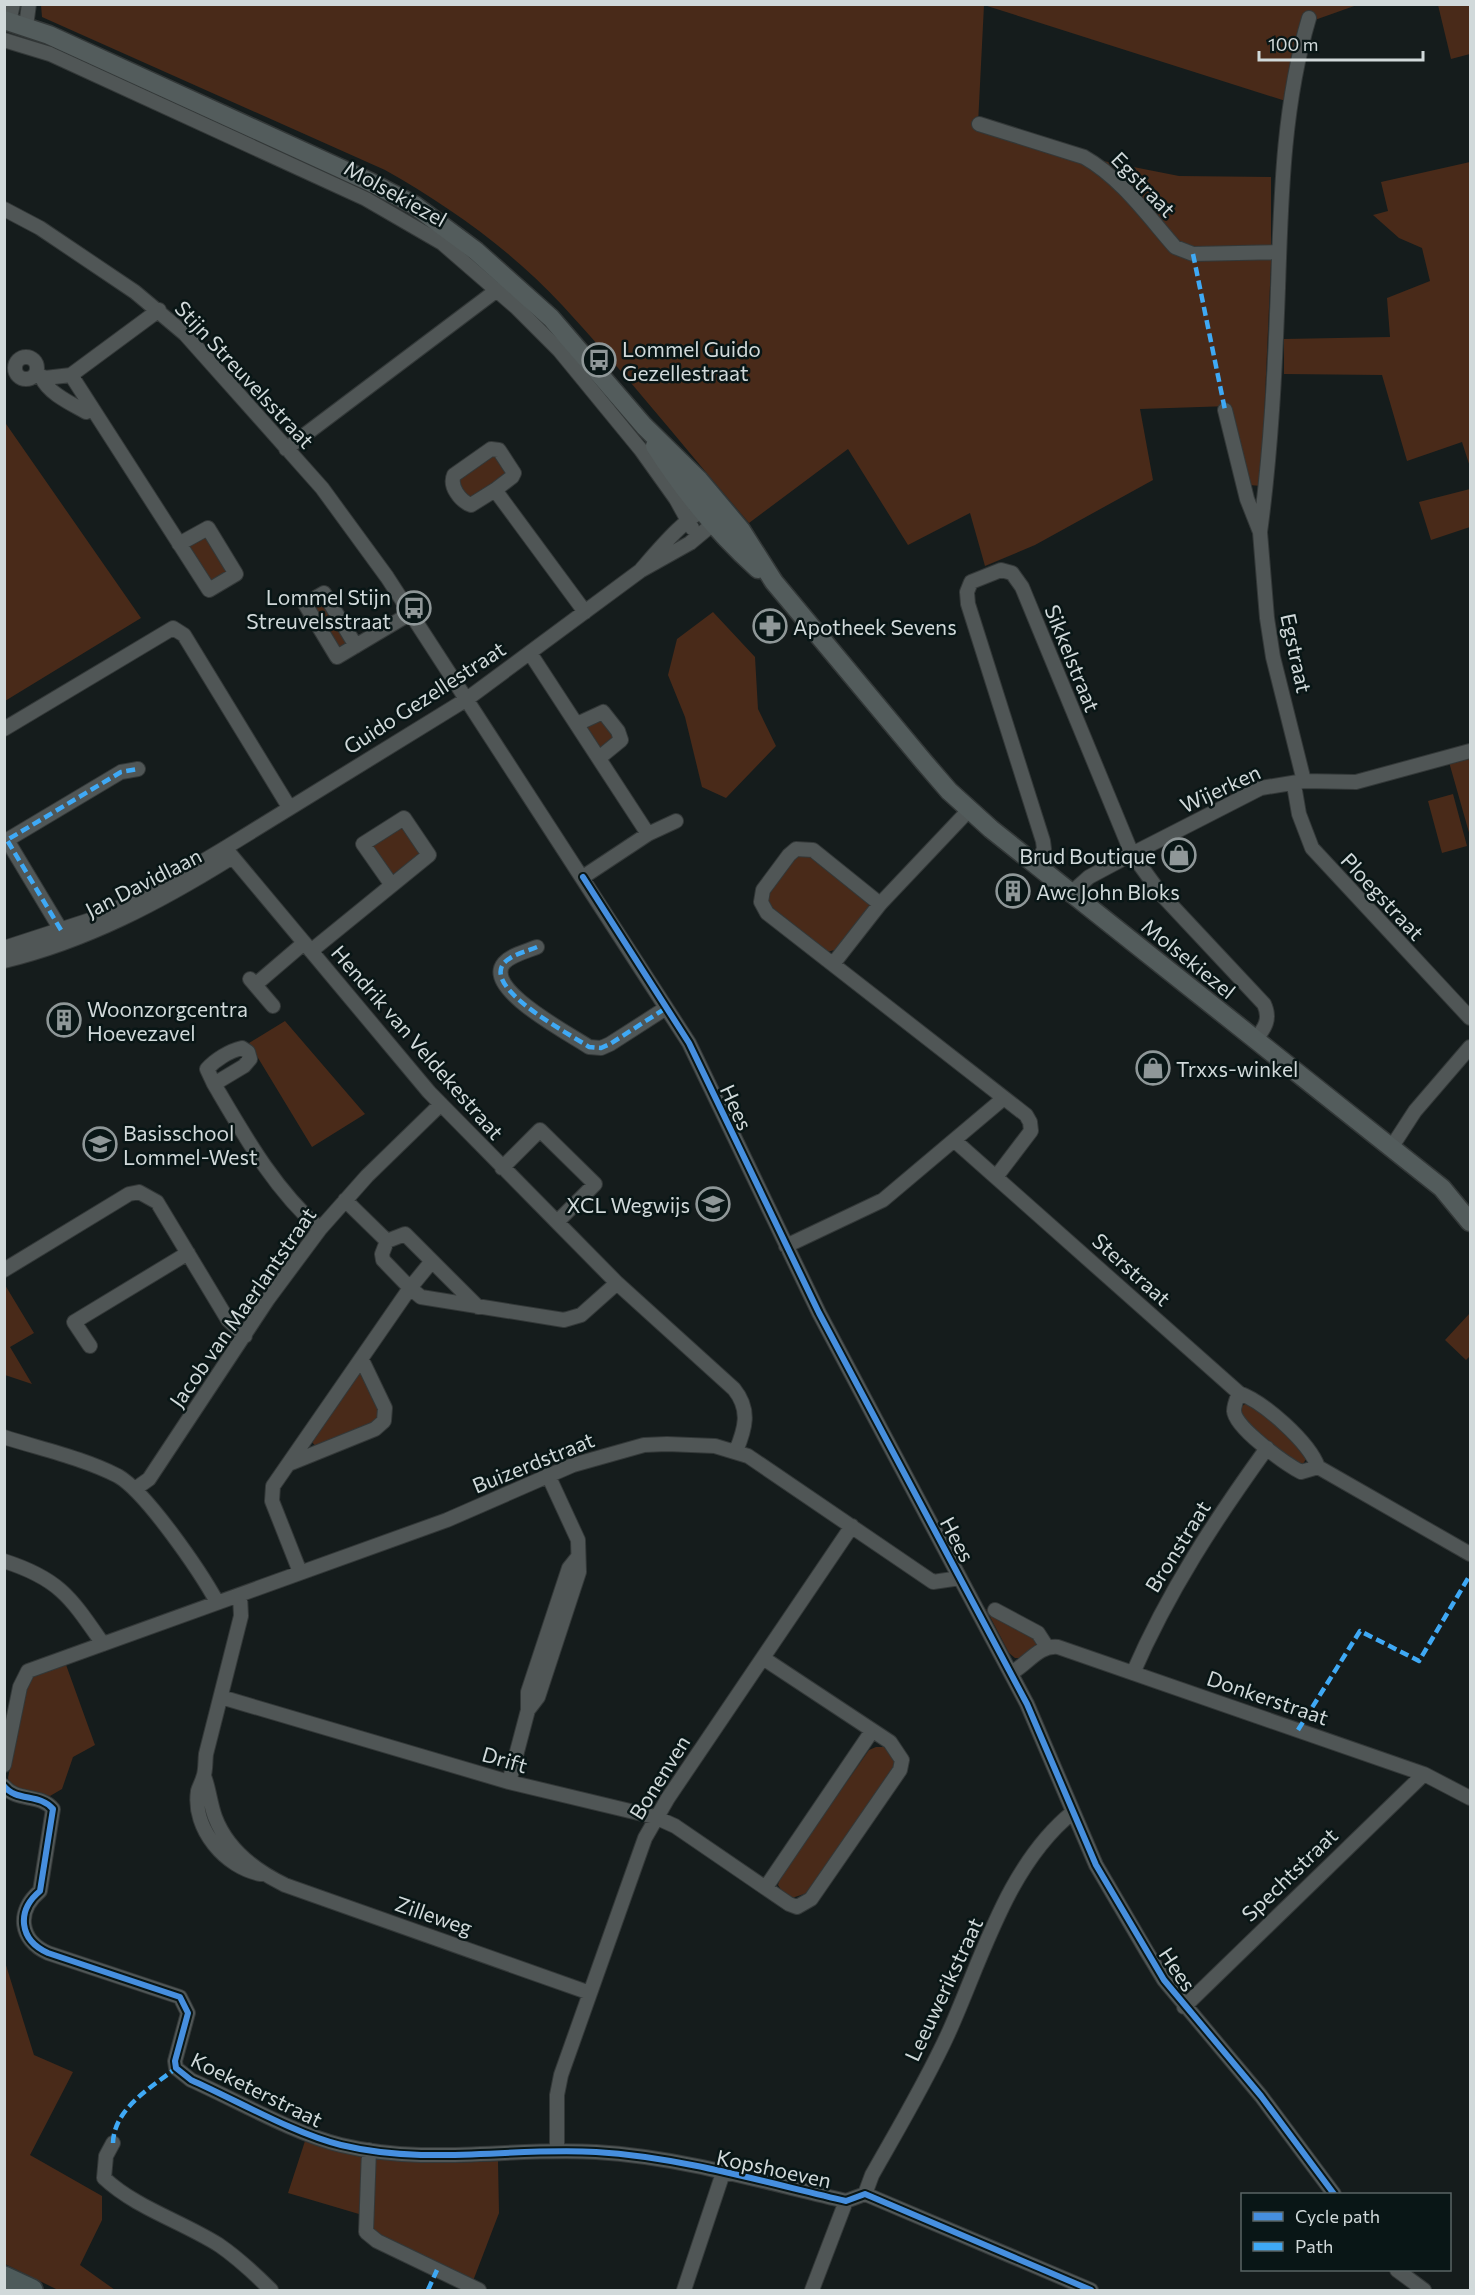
<svg xmlns="http://www.w3.org/2000/svg" width="1475" height="2295" viewBox="0 0 1475 2295" font-family="Commissioner,sans-serif">
<style>
.green{fill:#492a19}
.lines{fill:none;stroke-linecap:round;stroke-linejoin:round}
.minor-casing{stroke:#333838;stroke-width:16}
.secondary-casing{stroke:#333838;stroke-width:21}
.trunk-casing{stroke:#333838;stroke-width:24}
.minor{stroke:#505656;stroke-width:14}
.secondary{stroke:#535c5c;stroke-width:18}
.trunk{stroke:#4e5b5b;stroke-width:21}
.quiet{stroke:#3fa9f5;stroke-width:4.5;stroke-dasharray:9 4.5;stroke-linecap:butt}
.cycleway-casing{stroke:#091616;stroke-width:10}
.cycleway{stroke:#468fdf;stroke-width:6}
.labels{text-anchor:middle;dominant-baseline:central;stroke-width:5;stroke-linejoin:round;paint-order:stroke}
.street-label{font-size:21px;fill:#d1d9da;stroke:#091616}
.poi-label{font-size:21px;fill:#d1d9da;stroke:#091616;text-anchor:start}
</style>
<rect width="100%" height="100%" fill="#151c1c"/>
<path class="green" d="M41,5H1357L1312,21L1295,104L984,5L978,124L1098,160L1179,176L1271,177V263L1261,486L1249,485L1230,406L1140,409L1153,480L1035,545L985,566L970,513L908,545L848,449L749,523C687,451 627,375 562,305C512,251 449,206 385,170L42,17Z
M1438,5H1470V54L1451,59Z
M1470,162V467L1462,442L1407,461L1382,375L1284,374V339L1390,337L1387,298L1430,281L1422,248L1399,238L1373,215L1388,211L1381,182Z
M4,421L141,618L5,701H4Z
M493,453L508,473L472,501L457,483L458,479Z
M1470,489V527L1431,540L1419,502Z
M202,538H208L228,573L213,583L208,580L189,547Z
M321,602L327,605L348,642L347,647L339,651L314,607Z
M713,612L755,657L758,709L776,746L726,798L702,787L685,717L668,675L677,639Z
M599,716L617,738L600,750L586,726Z
M1470,756V836L1449,762Z
M1453,794L1467,846L1442,853L1428,801Z
M402,827L420,852V856L397,873L390,874L373,846Z
M807,854L870,904L869,911L840,948L828,952L769,905V890L794,857Z
M285,1021L365,1114L312,1147L249,1043Z
M5,1285L34,1333L10,1347L32,1384L5,1375Z
M1470,1313V1356L1466,1360L1445,1340Z
M359,1373H363L382,1407L381,1420L316,1447L312,1442Z
M1245,1404L1253,1406L1303,1449L1306,1459L1303,1464H1294L1239,1416L1241,1407Z
M986,1609L1032,1633L1041,1644L1023,1658H1015L1009,1653Z
M65,1662L95,1745L73,1757L62,1789L50,1796L11,1788L8,1778L27,1679L36,1673Z
M876,1747H884L895,1758L893,1767L807,1893L792,1898L783,1893L778,1885L781,1876L869,1750Z
M5,1962L34,2055L73,2072L30,2155L102,2196V2220L80,2265L115,2290H58L5,2264Z
M306,2138L361,2157L365,2162L359,2214L288,2193Z
M374,2158L453,2163L498,2161L499,2213L473,2281L376,2234L370,2223Z"/>
<g class="lines">
<g class="minor-casing">
<path id="minor" d="M9,22L13,4
M26,26L29,4
M4,40L50,54L366,199L442,243L517,308L559,350L641,450L676,499L692,528
M979,124L1084,157C1121,178 1147,215 1175,247L1193,254L1279,252
M4,209L40,228L135,292L185,334L322,488L387,577L689,1043L819,1313L1027,1704L1096,1865L1147,1952L1164,1980L1261,2096L1334,2194
M159,310L71,375L209,590L236,574L208,528L179,544
M15 368a11 11 0 1 1 22 0a11 11 0 1 1-22 0Z
M36,374L45,378L71,375
M42,378C48,393 72,404 86,412L91,410
M1225,410L1247,499L1260,532L1267,618L1273,657L1304,781
M286,449L497,290
M495,490L471,505C460,501 449,486 454,475L491,449L499,450L514,473L512,477L495,490L585,612
M1260,532C1271,451 1275,370 1278,288C1281,198 1283,105 1309,18
M640,571C655,554 689,512 710,508
M356,646L324,593L305,604L337,657L411,613
M530,653L648,834
M577,724L603,712L618,731L621,740L599,758
M4,729L173,628L184,635L289,807
M1294,785L1299,814L1312,848L1470,1018
M225,848L429,1092L617,1283L734,1389C751,1410 745,1429 736,1451
M1036,865L1044,849L1043,841L968,604L967,592L971,582L1001,570L1012,573L1022,587L1132,854L1161,894L1264,1004C1271,1019 1265,1028 1255,1040
M583,877L648,834L676,821
M1071,893L1089,877L1132,854L1261,788L1304,781L1356,782L1470,751
M880,904L813,850L796,849L789,855L763,890L761,902L767,913L1026,1115L1030,1122L1031,1131L996,1177
M61,930L7,840L121,772L138,769
M537,947C527,951 511,955 504,963C482,989 572,1035 589,1047L601,1048L610,1044L666,1008
M4,948L93,919L148,894L225,848L467,699L640,571L690,543L714,523L716,517
M311,951L429,855L404,818L363,844L391,884
M4,961C87,941 160,902 231,858
M833,964L880,904L969,810
M250,979L273,1006
M255,985L304,943
M214,1084L207,1069C215,1060 229,1051 242,1048L248,1052L250,1059L244,1066L214,1084C244,1135 274,1189 320,1229
M955,1141L1239,1393
M1391,1148L1415,1111L1470,1047
M502,1168L540,1130L595,1184L557,1222
M345,1200L387,1241
M786,1246L883,1200L1004,1098
M432,1261L410,1288L383,1260L382,1254L387,1241L405,1234L478,1307
M4,1270L129,1194L139,1192L157,1202L228,1320L245,1336
M90,1346L74,1322L188,1253
M4,1437C41,1449 83,1458 118,1476C146,1492 200,1571 217,1602
M291,1463L375,1429L384,1421L385,1408L362,1360
M1318,1467L1301,1472C1286,1464 1235,1428 1234,1411C1234,1405 1237,1398 1239,1393C1264,1402 1309,1442 1318,1467L1470,1554
M135,1489L149,1479L268,1299L320,1229L367,1176L441,1104
M4,1561C60,1579 71,1598 103,1644
M300,1572L272,1501L273,1486L410,1288L421,1297L564,1320L581,1315L617,1283
M240,1595L241,1616L206,1754C205,1762 206,1771 203,1778C202,1782 199,1787 198,1791C192,1829 226,1868 261,1874
M995,1610L1038,1633L1047,1647
M1011,1673C1028,1664 1038,1645 1058,1647L1424,1774L1470,1798
M1133,1673C1168,1592 1215,1520 1267,1448
M221,1697L509,1782L655,1817L675,1826L789,1904L797,1907L811,1899L900,1770L902,1760L890,1742L763,1658
M528,1710L538,1697L579,1572L578,1540L548,1475
M4,1765L20,1687L28,1671L447,1520L573,1465L644,1445L667,1444L715,1446L748,1456L933,1582L960,1578
M204,1776C209,1789 210,1803 215,1817C227,1849 256,1871 285,1885L590,1993
M509,1782L528,1710V1692L569,1568L577,1558
M4,1786C16,1802 40,1793 53,1809L40,1891C16,1911 19,1940 48,1953L180,1997L188,2013L175,2061L176,2068L191,2080C236,2100 295,2134 341,2145C428,2166 509,2147 596,2152C680,2157 764,2182 846,2201L865,2194L1091,2290
M766,1887L872,1731
M1184,2007L1424,1774
M113,2143L106,2156L104,2178C136,2208 181,2221 219,2245C238,2258 255,2274 271,2290
M369,2150L366,2232L377,2241L479,2290
M557,2151V2095L561,2075L645,1838L668,1798L852,1526
M865,2194L872,2175C898,2129 926,2082 948,2034C982,1959 1007,1865 1073,1812
M1397,2270L1424,2290
M684,2290L723,2173
M812,2290L846,2201"/>
</g>
<g class="secondary-casing">
<path id="secondary" d="M4,20L49,35L370,182L414,205L476,251L551,318L644,426L699,480L741,530L774,582L924,762L949,791L991,829L1442,1188L1470,1222
M655,446C683,490 719,534 758,569"/>
</g>
<g class="trunk-casing">
<path id="trunk" d="M4,2277L32,2290"/>
</g>
<use href="#minor" class="minor"/>
<use href="#secondary" class="secondary"/>
<use href="#trunk" class="trunk"/>
<path class="quiet" d="M1193,254L1225,410
M61,930L7,840L121,772L138,769
M537,947C527,951 511,955 504,963C482,989 572,1035 589,1047L601,1048L610,1044L666,1008
M1298,1730L1360,1631L1419,1661L1470,1575
M113,2143C114,2108 151,2088 176,2068
M428,2290L437,2270"/>
<g class="cycleway-casing">
<path id="cycleway" d="M583,877L689,1043L819,1313L1027,1704L1096,1865L1164,1980L1261,2096L1334,2194
M4,1786C16,1802 40,1793 53,1809L40,1891C16,1911 19,1940 48,1953L180,1997L188,2013L175,2061L176,2068L191,2080C236,2100 295,2134 341,2145C428,2166 509,2147 596,2152C680,2157 764,2182 846,2201L865,2194L1091,2290"/>
</g>
<use href="#cycleway" class="cycleway"/>
</g>
<defs>
<g id="bus-ring" transform="scale(1.725)"><circle r="9.5" fill="#091616" stroke="#8f9798" stroke-width="1.5"/><path d="M-5-6H5V4H4V6H2V4H-2V6H-4V4H-5ZM-3.5-4V0h7V-4ZM-3.5 1.2v1.5H-2V1.2ZM2 1.2v1.5H3.5V1.2Z" fill="#8f9798"/></g>
<g id="pharmacy-ring" transform="scale(1.725)"><circle r="9.5" fill="#091616" stroke="#8f9798" stroke-width="1.5"/><path d="M-2-6h4v4h4v4h-4v4h-4v-4h-4v-4h4Z" fill="#8f9798"/></g>
<g id="shop-ring" transform="scale(1.725)"><circle r="9.5" fill="#091616" stroke="#8f9798" stroke-width="1.5"/><path d="M-5-2.5h2.3a2.7 3.5 0 0 1 5.4 0H5L5.5 6h-11ZM-1.5-2.5h3a1.5 2.3 0 0 0-3 0Z" fill="#8f9798"/></g>
<g id="building-ring" transform="scale(1.725)"><circle r="9.5" fill="#091616" stroke="#8f9798" stroke-width="1.5"/><path d="M-4-6H4V6H1V3H-1V6H-4ZM-2.5-4.3h1.7v1.8h-1.7ZM.8-4.3h1.7v1.8H.8ZM-2.5-1h1.7V.8h-1.7ZM.8-1h1.7V.8H.8Z" fill="#8f9798"/></g>
<g id="school-ring" transform="scale(1.725)"><circle r="9.5" fill="#091616" stroke="#8f9798" stroke-width="1.5"/><path d="M0-5L7-2L0 1L-7-2ZM-4 1L0 2.5L4 1V4Q0 6-4 4Z" fill="#8f9798"/></g>
</defs>
<g fill-rule="evenodd">
<use href="#bus-ring" x="599" y="360"/>
<use href="#bus-ring" x="414" y="608"/>
<use href="#pharmacy-ring" x="770" y="626"/>
<use href="#shop-ring" x="1179" y="855"/>
<use href="#building-ring" x="1013" y="891"/>
<use href="#building-ring" x="64" y="1020"/>
<use href="#shop-ring" x="1153" y="1068"/>
<use href="#school-ring" x="100" y="1144"/>
<use href="#school-ring" x="713" y="1204"/>
</g>
<g class="labels">
<g class="street-label">
<text transform="translate(1144 184) rotate(46)">Egstraat</text>
<text transform="translate(396 193) rotate(29)">Molsekiezel</text>
<text transform="translate(245 374) rotate(47)">Stijn Streuvelsstraat</text>
<text transform="translate(1297 653) rotate(78)">Egstraat</text>
<text transform="translate(1073 658) rotate(68)">Sikkelstraat</text>
<text transform="translate(424 697) rotate(-33)">Guido Gezellestraat</text>
<text transform="translate(1220 788) rotate(-25)">Wijerken</text>
<text transform="translate(143 882) rotate(-27)">Jan Davidlaan</text>
<text transform="translate(1383 896) rotate(47)">Ploegstraat</text>
<text transform="translate(1189 958) rotate(39)">Molsekiezel</text>
<text transform="translate(418 1042) rotate(49)">Hendrik van Veldekestraat</text>
<text transform="translate(737 1107) rotate(65)">Hees</text>
<text transform="translate(1132 1269) rotate(42)">Sterstraat</text>
<text transform="translate(242 1307) rotate(-55)">Jacob van Maerlantstraat</text>
<text transform="translate(533 1462) rotate(-22)">Buizerdstraat</text>
<text transform="translate(958 1539) rotate(62)">Hees</text>
<text transform="translate(1177 1546) rotate(-58)">Bronstraat</text>
<text transform="translate(1268 1697) rotate(19)">Donkerstraat</text>
<text transform="translate(505 1759) rotate(16)">Drift</text>
<text transform="translate(659 1777) rotate(-58)">Bonenven</text>
<text transform="translate(1289 1874) rotate(-44)">Spechtstraat</text>
<text transform="translate(434 1915) rotate(19)">Zilleweg</text>
<text transform="translate(1178 1969) rotate(56)">Hees</text>
<text transform="translate(943 1989) rotate(-65)">Leeuwerikstraat</text>
<text transform="translate(257 2089) rotate(26)">Koeketerstraat</text>
<text transform="translate(774 2168) rotate(12)">Kopshoeven</text>
</g>
<g class="poi-label">
<text x="622" y="348">Lommel Guido<tspan x="622" dy="24">Gezellestraat</tspan></text>
<text x="391" y="596" text-anchor="end">Lommel Stijn<tspan x="391" dy="24">Streuvelsstraat</tspan></text>
<text x="793" y="626">Apotheek Sevens</text>
<text x="1156" y="855" text-anchor="end">Brud Boutique</text>
<text x="1036" y="891">Awc John Bloks</text>
<text x="87" y="1008">Woonzorgcentra<tspan x="87" dy="24">Hoevezavel</tspan></text>
<text x="1176" y="1068">Trxxs-winkel</text>
<text x="123" y="1132">Basisschool<tspan x="123" dy="24">Lommel-West</tspan></text>
<text x="690" y="1204" text-anchor="end">XCL Wegwijs</text>
</g>
</g>
<rect width="1475" height="2295" fill="none" stroke="#d1d9da" stroke-width="12"/>
<rect x="1241" y="2193" width="210" height="78" fill="#091616" stroke="#596464" stroke-width="1.5"/>
<rect x="1253" y="2212" width="30" height="9" fill="#468fdf" stroke="#596464" stroke-width="1.5"/>
<text x="1295" y="2223" font-size="18" fill="#d1d9da">Cycle path</text>
<rect x="1253" y="2242" width="30" height="9" fill="#3fa9f5" stroke="#596464" stroke-width="1.5"/>
<text x="1295" y="2253" font-size="18" fill="#d1d9da">Path</text>
<path d="M1259 51v9h164v-9" fill="none" stroke="#d1d9da" stroke-width="3"/>
<text x="1268" y="51" font-size="18" fill="#d1d9da" stroke="#091616" stroke-width="4.5" paint-order="stroke">100 m</text>
</svg>
